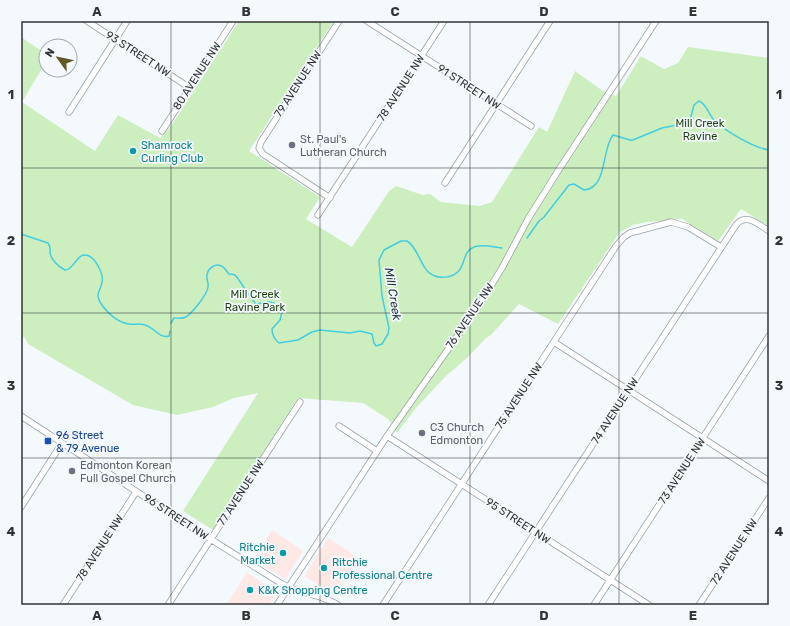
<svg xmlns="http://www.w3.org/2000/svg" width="790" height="626" viewBox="0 0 790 626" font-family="Rubik,sans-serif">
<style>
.commercial{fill:#ffe9e7}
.green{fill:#cdefc0}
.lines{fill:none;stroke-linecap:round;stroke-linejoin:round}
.stream{stroke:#44cddd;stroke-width:1.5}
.minor-casing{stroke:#98a0a7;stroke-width:7}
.minor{stroke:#fff;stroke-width:5.5}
.grid{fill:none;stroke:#313437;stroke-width:1;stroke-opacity:0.55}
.worship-dot{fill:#6b7280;stroke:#f4f9fe;stroke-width:1.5}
.culture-dot{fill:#0f9aa8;stroke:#f4f9fe;stroke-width:1.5}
.transit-dot{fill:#1a4fb4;stroke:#f4f9fe;stroke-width:1.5}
.labels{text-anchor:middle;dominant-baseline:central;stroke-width:3.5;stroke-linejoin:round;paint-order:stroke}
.street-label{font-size:11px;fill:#313437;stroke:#f4f9fe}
.park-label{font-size:11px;fill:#1d3f0b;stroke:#f4f9fe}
.worship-label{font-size:11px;fill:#5b616d;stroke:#f4f9fe;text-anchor:start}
.culture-label{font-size:11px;fill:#0d838f;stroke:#f4f9fe;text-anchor:start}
.transit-label{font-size:11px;fill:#164399;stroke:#f4f9fe;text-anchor:start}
.water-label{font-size:12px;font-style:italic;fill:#20373a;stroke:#f4f9fe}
.neatline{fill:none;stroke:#313437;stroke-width:1.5}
.grid-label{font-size:13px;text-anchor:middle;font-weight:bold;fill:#313437}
</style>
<rect width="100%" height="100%" fill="#f4f9fe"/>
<path class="commercial" d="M272,530L303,551L285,579L253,560Z
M328,538L359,558L335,595L304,576Z
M247,572L277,592L268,605H226Z"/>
<path class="green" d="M239,21H334L249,151L320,197L306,219L352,247L389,191L396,186L423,195L430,194L441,202L480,206L492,202L539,127L547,132L575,71L603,91L616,96L641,56L664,69L678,63L688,47L769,58V226L741,209L718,241L682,219L647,222L633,225L620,232L558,324L519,304L491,335L486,338L468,357L446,376L415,409L397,433L388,419L363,403L298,398L213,530L183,511L258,393L234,398L213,407L177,415L133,405L28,344L25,338L21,335V37L46,54V62L22,102L95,151L118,115L160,138L171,126Z"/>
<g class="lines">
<path class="stream" d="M21,234L48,243C51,247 50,248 50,253C51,260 59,267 65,270C75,270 77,250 89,256C96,259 104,275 102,282C101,291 95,292 100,302C106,312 118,323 129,324C134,325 140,323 145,325C154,327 159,339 169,336L170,331
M527,238L539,221L544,217L569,185L574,184L584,190C608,188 601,150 613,135L630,140H633L662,128L687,123L690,120L694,105L699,101C706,103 709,115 714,120C725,131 754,148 769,150
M171,323L174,318C178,318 182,319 186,317C192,313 207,295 208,287C209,283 206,279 207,275C208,268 216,262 223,267C225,268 227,272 229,274C231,274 233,274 235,275C237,276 251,299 256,304C260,304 262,302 266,302C274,301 279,306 282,312L280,320L272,329C272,335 274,339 279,343L298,340L312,332L320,330L350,333L360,331L372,334L374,343L376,346L382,344L388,334L389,328L382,296L379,260L384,250L401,241H407C420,249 420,271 435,276C439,278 443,277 447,277C469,273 459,253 474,247C482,244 494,247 502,248"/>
<g class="minor-casing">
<path id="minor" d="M87,21L190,88
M367,21L531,126
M69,112L127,21
M162,131L233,21
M445,183L550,21
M330,198L263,154L259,148L261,142L339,21
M318,215L444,21
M554,342L769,481
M21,416L174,516L282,584C300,594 321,594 338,605
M339,426L377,451
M387,436L649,605
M21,507L62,443
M63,605L136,492
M168,605L300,402
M277,605L387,436L477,308L502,268L528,219L558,171L656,21
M383,605L616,246L624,237L630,233L671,222L688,227L721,247
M488,605L736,225C746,212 759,225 769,231
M594,605L769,336
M699,605L769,498"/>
</g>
<use href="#minor" class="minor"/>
</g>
<path class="grid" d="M171,21V605M320,21V605M470,21V605M619,21V605M21,168H769M21,313H769M21,458H769"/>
<g class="worship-dot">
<circle cx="292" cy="145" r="4"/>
<circle cx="422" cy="433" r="4"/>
<circle cx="72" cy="471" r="4"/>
</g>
<g class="culture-dot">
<circle cx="133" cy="151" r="4"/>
<circle cx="283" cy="553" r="4"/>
<circle cx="324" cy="568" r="4"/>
<circle cx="250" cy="590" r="4"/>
</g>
<rect class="transit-dot" x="44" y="437" width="8" height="8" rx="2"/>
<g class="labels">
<g class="street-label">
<text transform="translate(138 54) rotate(33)">93 STREET NW</text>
<text transform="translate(197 76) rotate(-57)">80 AVENUE NW</text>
<text transform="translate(298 84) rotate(-57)">79 AVENUE NW</text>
<text transform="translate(469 87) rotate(33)">91 STREET NW</text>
<text transform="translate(401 88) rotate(-57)">78 AVENUE NW</text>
<text transform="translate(470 316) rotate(-56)">76 AVENUE NW</text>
<text transform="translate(519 396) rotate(-57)">75 AVENUE NW</text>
<text transform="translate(615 411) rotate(-57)">74 AVENUE NW</text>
<text transform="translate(682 471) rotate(-57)">73 AVENUE NW</text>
<text transform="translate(241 493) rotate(-57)">77 AVENUE NW</text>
<text transform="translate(176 517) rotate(33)">96 STREET NW</text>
<text transform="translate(518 521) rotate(33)">95 STREET NW</text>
<text transform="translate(100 548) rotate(-57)">78 AVENUE NW</text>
<text transform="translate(734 552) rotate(-57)">72 AVENUE NW</text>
</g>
<g class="park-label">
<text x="700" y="123">Mill Creek<tspan x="700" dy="13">Ravine</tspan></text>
<text x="255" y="294">Mill Creek<tspan x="255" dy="13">Ravine Park</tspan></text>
</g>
<g class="worship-label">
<text x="300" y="139">St. Paul's<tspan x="300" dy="13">Lutheran Church</tspan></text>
<text x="430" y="427">C3 Church<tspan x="430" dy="13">Edmonton</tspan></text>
<text x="80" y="465">Edmonton Korean<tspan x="80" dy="13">Full Gospel Church</tspan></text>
</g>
<g class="culture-label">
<text x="141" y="145">Shamrock<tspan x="141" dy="13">Curling Club</tspan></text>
<text x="275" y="547" text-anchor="end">Ritchie<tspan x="275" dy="13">Market</tspan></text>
<text x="332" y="562">Ritchie<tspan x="332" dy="13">Professional Centre</tspan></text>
<text x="258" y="590">K&amp;K Shopping Centre</text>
</g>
<g class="transit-label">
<text x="56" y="435">96 Street<tspan x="56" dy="13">&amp; 79 Avenue</tspan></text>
</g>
<g class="water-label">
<text transform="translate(393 294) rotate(81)">Mill Creek</text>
</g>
</g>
<rect width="790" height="626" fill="none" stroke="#f4f9fe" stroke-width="44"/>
<g transform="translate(58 58) rotate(303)"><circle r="19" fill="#f4f9fe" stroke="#a6aaae"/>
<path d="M0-3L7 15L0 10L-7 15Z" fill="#615926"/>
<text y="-6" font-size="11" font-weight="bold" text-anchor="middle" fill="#313437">N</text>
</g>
<rect x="22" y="22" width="746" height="582" class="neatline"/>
<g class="grid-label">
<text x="97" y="16">A</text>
<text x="246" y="16">B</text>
<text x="395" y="16">C</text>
<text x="544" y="16">D</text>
<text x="693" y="16">E</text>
<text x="11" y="99">1</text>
<text x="779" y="99">1</text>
<text x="11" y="245">2</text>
<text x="779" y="245">2</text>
<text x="11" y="390">3</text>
<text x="779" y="390">3</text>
<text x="11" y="536">4</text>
<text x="779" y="536">4</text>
<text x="97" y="620">A</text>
<text x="246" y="620">B</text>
<text x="395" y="620">C</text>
<text x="544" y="620">D</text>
<text x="693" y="620">E</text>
</g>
</svg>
